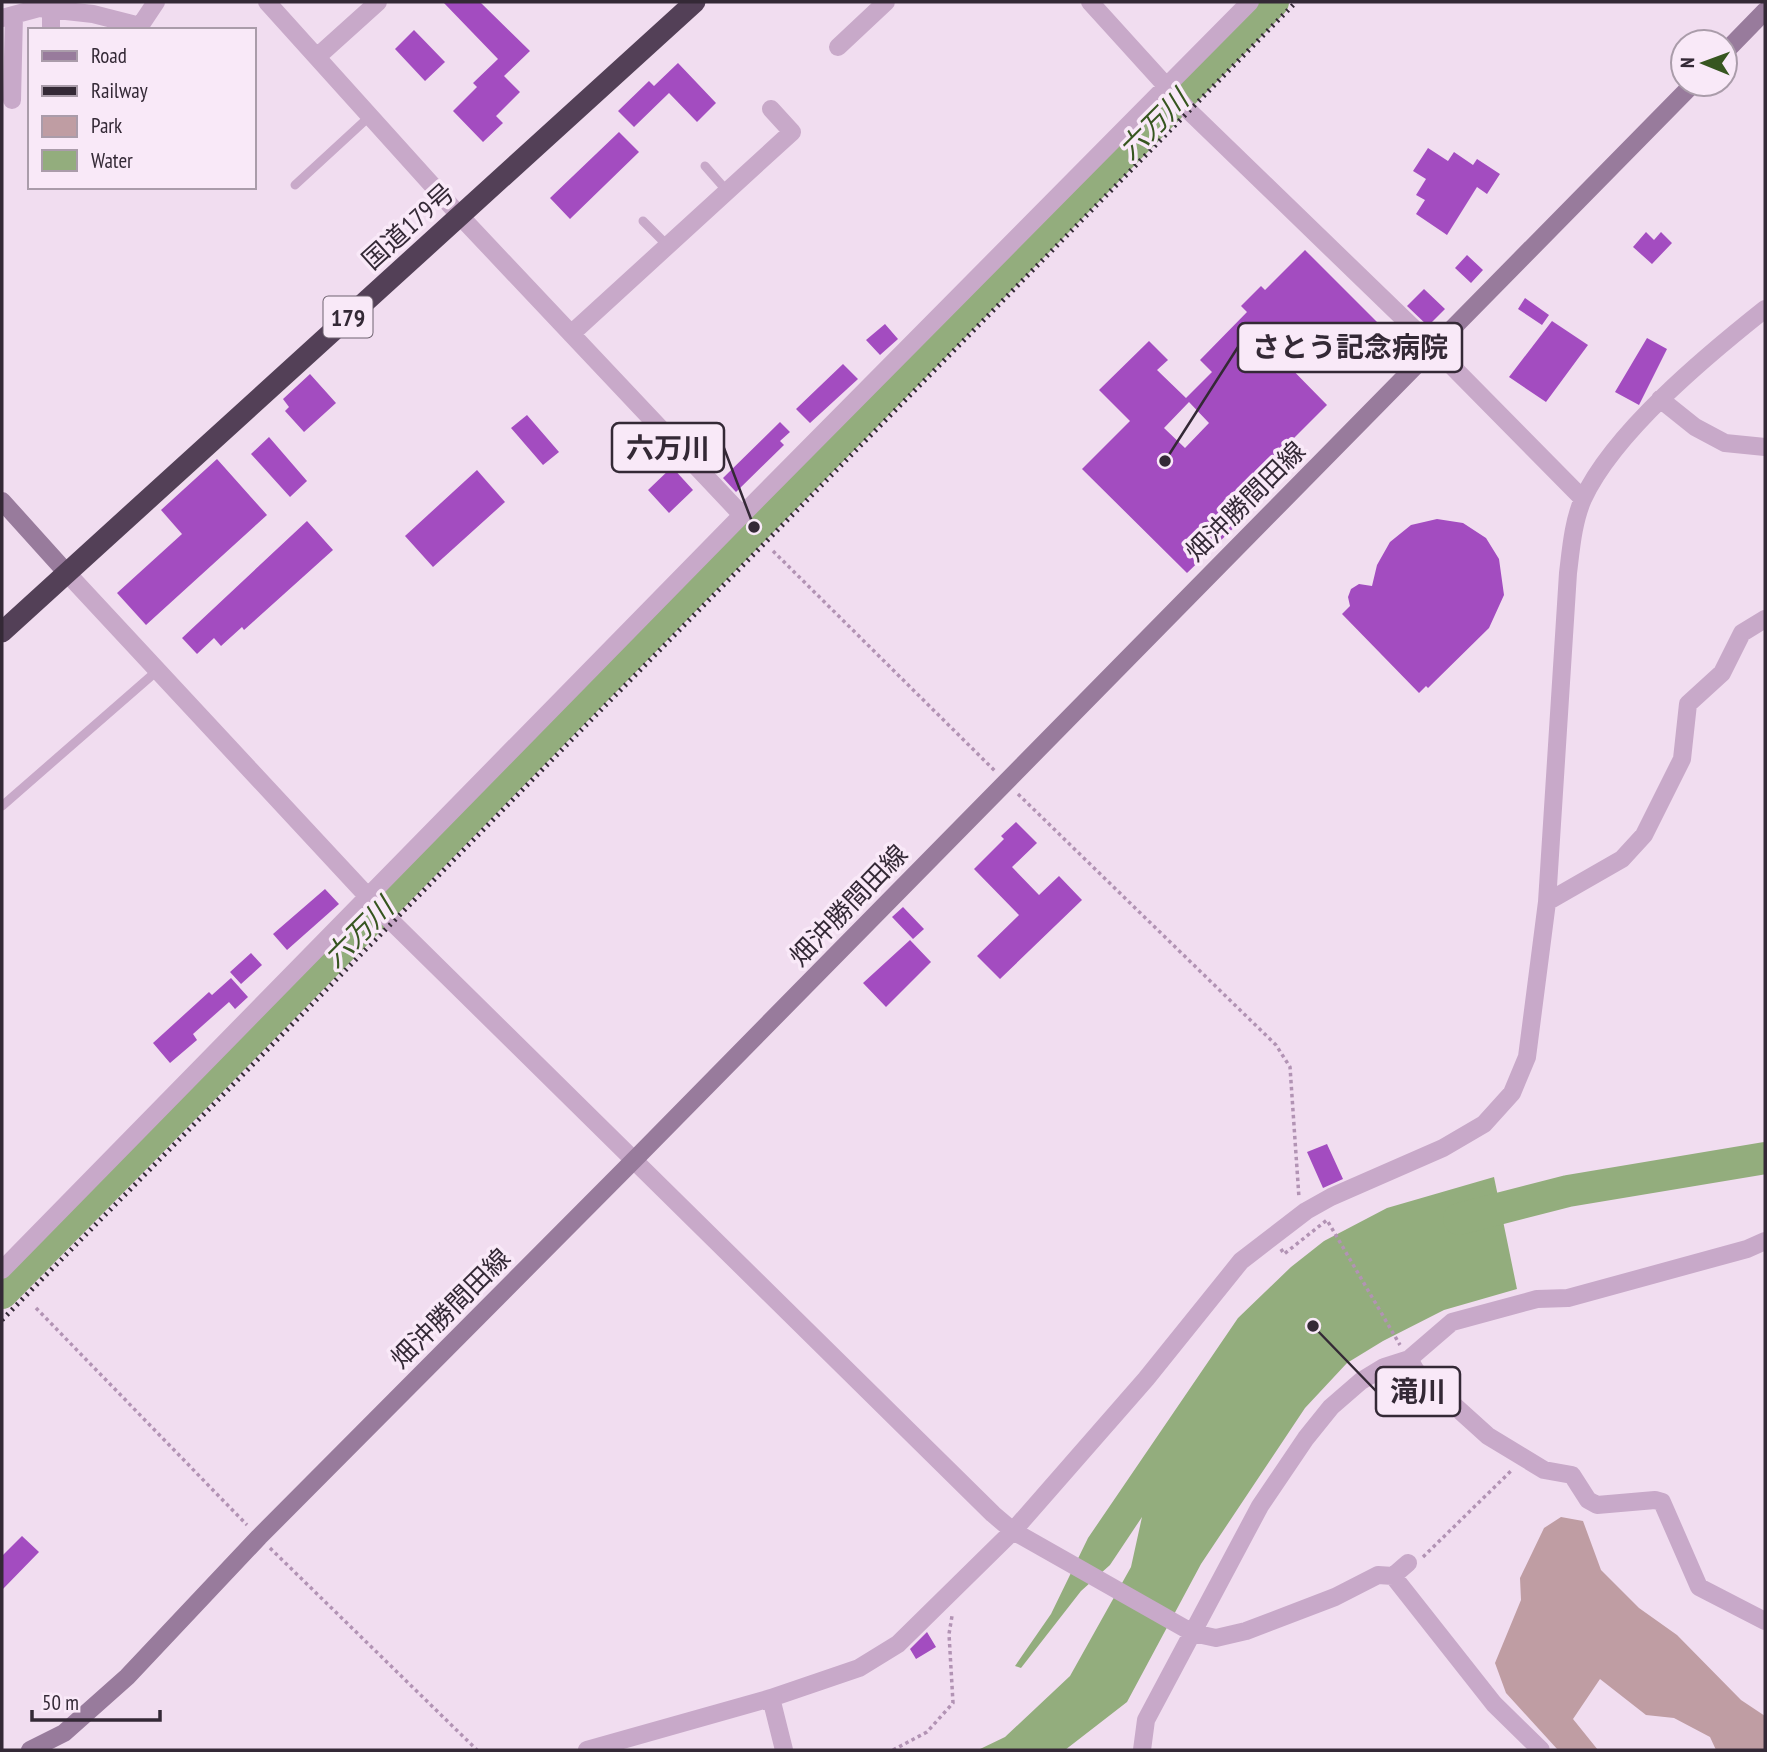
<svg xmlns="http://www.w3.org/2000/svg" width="1767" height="1752" viewBox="0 0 1767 1752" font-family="'PT Sans Narrow','Noto Sans JP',sans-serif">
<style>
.green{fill:#bf9da3}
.water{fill:#93ad7d}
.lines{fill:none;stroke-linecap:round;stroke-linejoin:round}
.river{stroke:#93ad7d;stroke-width:32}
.building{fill:#a34cc0;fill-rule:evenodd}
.path{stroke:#b293b4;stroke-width:3.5;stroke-dasharray:3.5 3.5;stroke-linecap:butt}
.lane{stroke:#c8a9c9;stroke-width:9}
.street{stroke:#c8a9c9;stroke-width:18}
.secondary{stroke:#987b9c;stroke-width:18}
.highway{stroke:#534057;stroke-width:21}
.rail{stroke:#342936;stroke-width:5;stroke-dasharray:2 5;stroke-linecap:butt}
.labels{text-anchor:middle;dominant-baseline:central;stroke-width:7;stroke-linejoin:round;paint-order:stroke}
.shield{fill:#f9e9f8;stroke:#6f6370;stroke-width:2}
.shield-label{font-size:24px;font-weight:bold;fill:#342936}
.street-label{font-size:26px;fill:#342936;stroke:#f9e9f8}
.water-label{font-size:28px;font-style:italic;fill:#375620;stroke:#f9e9f8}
.leader{fill:none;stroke:#342936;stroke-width:2.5}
.callout-dot{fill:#342936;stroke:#f9e9f8;stroke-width:2.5}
.callout{fill:#f9e9f8;stroke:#342936;stroke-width:2.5}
.callout-label{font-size:28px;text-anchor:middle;font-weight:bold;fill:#342936}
</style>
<rect width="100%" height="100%" fill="#f1ddf0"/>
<path class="green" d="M1561,1517L1583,1521L1601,1570L1639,1608L1677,1635L1741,1700L1765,1716V1750H1716L1710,1737L1674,1718L1646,1715L1600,1679L1573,1719L1598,1750H1558L1506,1693L1495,1663L1521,1600L1520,1578L1544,1528Z"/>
<path class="water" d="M1494,1177L1517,1289L1444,1310L1383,1341L1347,1363L1305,1408L1201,1564L1127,1702L1065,1750H978L1005,1737L1070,1676L1131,1567L1142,1517L1110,1565L1081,1591L1021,1668L1015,1666L1051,1614L1088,1538L1238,1318L1291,1267L1324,1241L1387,1208Z"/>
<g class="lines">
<path class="river" d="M1459,1219L1568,1191L1765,1158
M2,1293L1273,2"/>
</g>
<path class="building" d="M443,2H480L530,51L504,76L520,92L496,116L503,123L483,142L453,111L477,87L473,83L498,59Z
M414,30L445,62L425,81L395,49Z
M678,63L716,103L697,122L669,93L634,127L618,111L649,81L654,86Z
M619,132L639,152L570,219L550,198Z
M1428,148L1448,161L1454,152L1473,165L1477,159L1500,174L1487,194L1477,187L1447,235L1416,214L1425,200L1416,195L1426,179L1413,171Z
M1646,232L1654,240L1661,232L1672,243L1652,264L1633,247Z
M1305,250L1403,348L1378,373L1351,346L1335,361L1301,326L1275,352L1327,405L1259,473L1275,488L1187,573L1082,469L1130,421L1099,390L1149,341L1168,360L1157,370L1186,398L1212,372L1200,360L1247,312L1241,306L1261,286L1265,290ZM1189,402L1209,423L1185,448L1164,428Z
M1467,255L1483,270L1471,283L1455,268Z
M1424,289L1445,309L1428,326L1407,306Z
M1525,298L1549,315L1542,325L1518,309Z
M1552,321L1588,345L1546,402L1509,377Z
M885,324L898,339L880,355L866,340Z
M1647,338L1667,349L1639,405L1615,392Z
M843,364L858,379L810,423L796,409Z
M310,374L336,403L304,432L285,411L289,407L283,399Z
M527,415L559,452L543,465L511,428Z
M780,422L790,432L780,441L784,445L736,492L723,478Z
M269,437L307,481L290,497L251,454Z
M217,459L267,515L146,625L117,593L182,534L161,510Z
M672,467L693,490L669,513L648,490Z
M477,470L505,502L433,567L405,536Z
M1437,519L1463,523L1486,538L1499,559L1504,595L1489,628L1428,688L1426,686L1419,693L1342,614L1350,606L1348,597L1351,589L1359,584L1372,586L1377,565L1390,542L1411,525Z
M307,521L333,550L244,630L242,627L221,646L214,638L197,654L182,638Z
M1016,822L1037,843L1012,867L1039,895L1059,876L1082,900L1000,979L977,956L1019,915L974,869L1004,839L1001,836Z
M325,889L339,904L287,950L273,934Z
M903,907L924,929L913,939L892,917Z
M910,940L931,962L886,1007L863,983Z
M251,953L262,965L241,984L230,972Z
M231,978L248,997L235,1009L229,1002L193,1034L197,1040L170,1063L153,1043L209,992L212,995Z
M1327,1144L1343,1179L1323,1188L1307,1152Z
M22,1536L39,1552L2,1590V1556Z
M927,1632L936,1647L916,1659L910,1649Z"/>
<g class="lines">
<path class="path" d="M773,551L995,771
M1018,794L1276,1045L1290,1067L1299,1198
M1281,1249L1284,1254L1327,1220L1400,1345
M36,1308L247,1525
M270,1548L477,1750
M1423,1557L1512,1470
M893,1750L927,1732L953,1703L949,1634L952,1616"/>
<path class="lane" d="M705,166L727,191
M295,185L370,116
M643,221L668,246
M2,806L158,670"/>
<path class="street" d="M267,2L460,216L742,515
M1090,2L1188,110L1433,347L1583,499
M2,18L39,8L93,14L140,26L156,2
M51,30V9
M838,47L886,2
M317,57L378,2
M12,100L14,15
M571,334L792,132L771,109
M1660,399L1695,427L1725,443L1765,447
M66,572L385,915L993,1514L1013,1531L1193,1633L1216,1638L1246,1631L1335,1597L1378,1575L1393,1576L1494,1704L1541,1750
M1547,902L1622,859L1644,835L1682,759L1688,704L1722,673L1742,633L1765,619
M2,1270L742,515L1250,2
M1409,1359L1416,1371L1488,1436L1544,1470L1572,1475L1588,1500L1597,1505L1655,1500L1662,1502L1699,1587L1765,1621
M1393,1576L1408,1563
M771,1698L784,1750
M587,1750L771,1698L859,1668L898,1644L1013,1531L1146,1379L1241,1261L1306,1211L1331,1197L1443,1148L1484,1124L1512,1093L1527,1057L1547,902L1568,573C1571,549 1573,522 1583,499C1614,432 1707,355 1765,309
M1142,1750L1146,1720L1260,1506L1306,1438L1331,1407L1361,1381L1384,1367L1409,1359L1452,1322L1537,1299L1568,1298L1747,1249L1765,1241"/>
<path class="secondary" d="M1725,52L1765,11
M2,501L66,572
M30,1750L64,1733L127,1677L259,1537L634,1160L1693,84"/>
<path class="highway" d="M2,632L695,2"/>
<path class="rail" d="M2,1320L1296,2"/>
</g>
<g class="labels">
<rect class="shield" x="323.5" y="296.5" width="49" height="41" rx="5"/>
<g class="shield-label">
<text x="348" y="317">179</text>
</g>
<g class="street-label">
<text transform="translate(408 226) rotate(-42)">国道179号</text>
<text transform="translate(1245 501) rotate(-45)">畑沖勝間田線</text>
<text transform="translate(848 905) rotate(-46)">畑沖勝間田線</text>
<text transform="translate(450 1308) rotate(-45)">畑沖勝間田線</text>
</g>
<g class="water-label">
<text transform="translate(1153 124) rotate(-45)">六万川</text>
<text transform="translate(358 932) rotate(-45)">六万川</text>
</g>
</g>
<path class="leader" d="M1165 461L1238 347M754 527L724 448M1313 1326L1376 1391"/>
<g class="callout-dot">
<circle cx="1165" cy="461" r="7"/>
<circle cx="754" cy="527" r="7"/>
<circle cx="1313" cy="1326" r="7"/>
</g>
<g class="callout">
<rect x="1238" y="323" width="224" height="49" rx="7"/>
<rect x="612" y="423" width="112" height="49" rx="7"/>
<rect x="1376" y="1367" width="84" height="49" rx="7"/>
</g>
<g class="callout-label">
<text x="1350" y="357">さとう記念病院</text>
<text x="668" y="458">六万川</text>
<text x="1418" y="1401">滝川</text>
</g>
<rect width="1767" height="1752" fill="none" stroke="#342936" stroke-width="7"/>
<rect x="28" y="28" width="228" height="161" fill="#f9e9f8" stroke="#aa9caa" stroke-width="2"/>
<rect x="42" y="51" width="35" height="10" fill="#987b9c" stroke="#aa9caa" stroke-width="2"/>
<text x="91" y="63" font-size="21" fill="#342936">Road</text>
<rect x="42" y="86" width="35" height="10" fill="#342936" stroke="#aa9caa" stroke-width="2"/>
<text x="91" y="98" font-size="21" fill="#342936">Railway</text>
<rect x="42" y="116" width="35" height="21" fill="#bf9da3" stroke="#aa9caa" stroke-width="2"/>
<text x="91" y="133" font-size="21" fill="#342936">Park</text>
<rect x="42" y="150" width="35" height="21" fill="#93ad7d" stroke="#aa9caa" stroke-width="2"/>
<text x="91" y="168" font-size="21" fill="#342936">Water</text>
<g transform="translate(1704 63) rotate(271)"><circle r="33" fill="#f9e9f8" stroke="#aa9caa" stroke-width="2"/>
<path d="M0-5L12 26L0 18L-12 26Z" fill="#375620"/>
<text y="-10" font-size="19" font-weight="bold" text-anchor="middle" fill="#342936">N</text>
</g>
<path d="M32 1710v10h128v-10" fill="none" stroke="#342936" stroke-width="3.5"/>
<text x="42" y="1710" font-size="21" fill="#342936" stroke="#f9e9f8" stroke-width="5" paint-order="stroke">50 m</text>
</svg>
